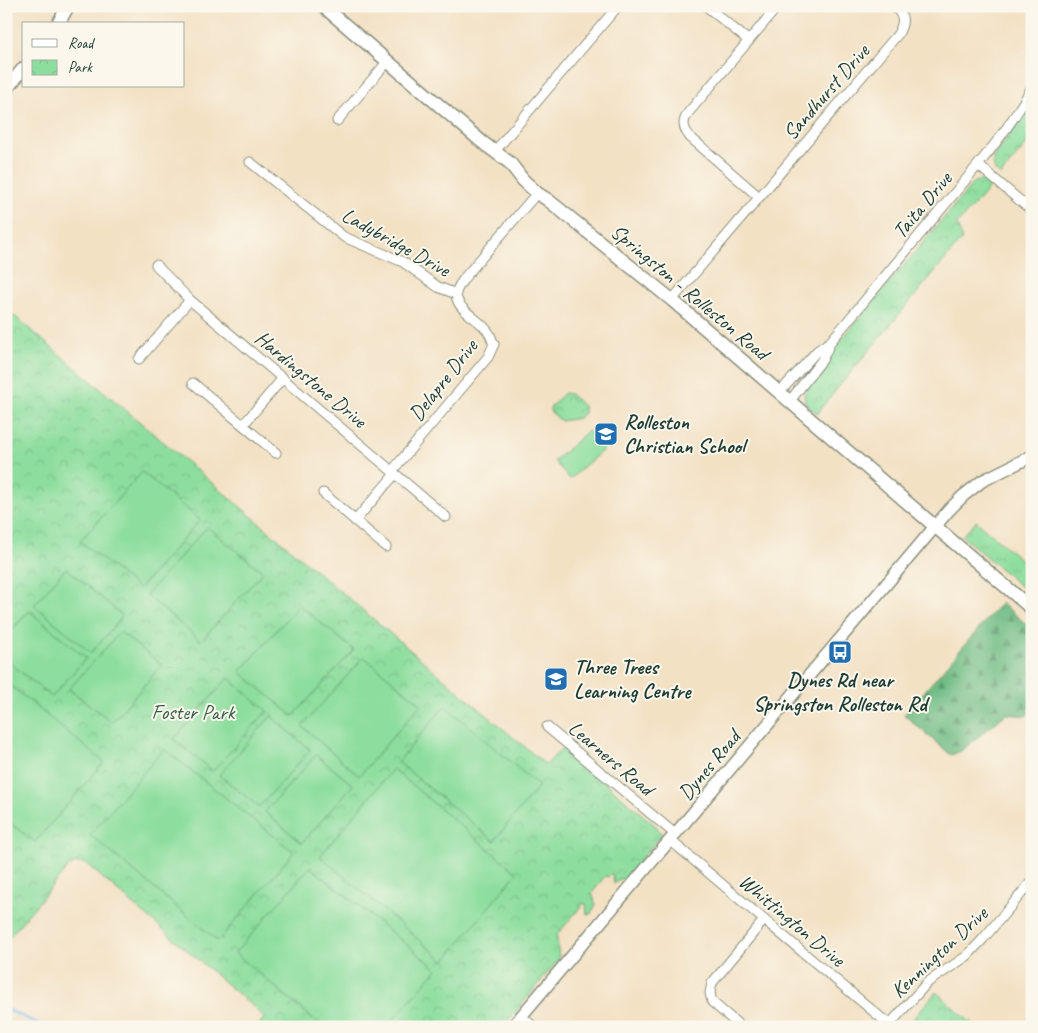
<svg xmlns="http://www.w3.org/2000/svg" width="1038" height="1033" viewBox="0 0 1038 1033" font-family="Caveat,sans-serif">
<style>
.grass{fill:url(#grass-tufts);stroke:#568e69}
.forest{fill:url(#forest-firs);stroke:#487d5c}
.park{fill:url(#park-crowns);stroke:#568e69}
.pitch{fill:#8dde9e;stroke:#568e69}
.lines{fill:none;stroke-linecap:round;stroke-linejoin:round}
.stream{stroke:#81b8f1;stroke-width:3}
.minor-casing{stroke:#898f7c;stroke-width:11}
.tertiary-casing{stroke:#898f7c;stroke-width:14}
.secondary-casing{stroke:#898f7c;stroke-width:15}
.minor{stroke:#fff;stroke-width:9}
.tertiary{stroke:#fff;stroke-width:11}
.secondary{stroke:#fff;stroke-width:12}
.labels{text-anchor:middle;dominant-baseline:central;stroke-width:4;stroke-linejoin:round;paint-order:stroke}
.street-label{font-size:21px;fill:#1f3d34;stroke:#fbf7ec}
.poi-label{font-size:21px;font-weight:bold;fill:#1f3d34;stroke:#fbf7ec;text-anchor:start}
.park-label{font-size:21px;fill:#355d49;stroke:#fbf7ec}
</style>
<defs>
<pattern id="grass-tufts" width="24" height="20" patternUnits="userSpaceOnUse" patternTransform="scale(1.25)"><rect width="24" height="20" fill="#8dde9e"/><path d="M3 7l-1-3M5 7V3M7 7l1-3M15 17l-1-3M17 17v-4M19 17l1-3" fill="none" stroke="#79bf89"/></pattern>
<pattern id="forest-firs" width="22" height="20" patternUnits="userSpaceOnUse" patternTransform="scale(1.25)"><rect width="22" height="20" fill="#72bd85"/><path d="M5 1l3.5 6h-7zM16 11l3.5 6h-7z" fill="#5d9b6e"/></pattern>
<pattern id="park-crowns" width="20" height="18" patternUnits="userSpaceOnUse" patternTransform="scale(1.25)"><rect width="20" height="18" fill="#8dde9e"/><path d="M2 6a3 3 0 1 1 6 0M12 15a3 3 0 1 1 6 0" fill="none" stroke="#79bf89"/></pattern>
</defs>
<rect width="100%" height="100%" fill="#fbf7ec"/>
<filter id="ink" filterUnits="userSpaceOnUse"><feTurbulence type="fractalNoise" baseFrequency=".02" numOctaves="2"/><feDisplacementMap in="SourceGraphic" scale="10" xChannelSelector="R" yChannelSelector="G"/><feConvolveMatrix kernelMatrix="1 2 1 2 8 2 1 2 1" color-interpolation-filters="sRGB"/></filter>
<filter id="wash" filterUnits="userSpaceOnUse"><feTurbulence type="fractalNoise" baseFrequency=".0096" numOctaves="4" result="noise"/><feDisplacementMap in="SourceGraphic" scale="20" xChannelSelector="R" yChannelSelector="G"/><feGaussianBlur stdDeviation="1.12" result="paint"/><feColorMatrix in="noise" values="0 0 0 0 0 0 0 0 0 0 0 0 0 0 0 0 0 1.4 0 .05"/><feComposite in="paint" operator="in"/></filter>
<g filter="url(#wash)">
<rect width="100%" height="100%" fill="#f3e1c4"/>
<path class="grass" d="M976,521L1032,569V596L962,536Z"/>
<path class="forest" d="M1001,603L1032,629V710L1026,716L1006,714L961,751L951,755L904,715Z"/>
<path class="park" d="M1032,101V138L1004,171L1001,176C993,171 993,166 993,157L1023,117Z
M982,180L992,185L957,224L962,239L821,408L818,414L806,404L804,396L807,387L829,360L837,345L974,182Z
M6,309L546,765L563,747L657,827L662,835L638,862V865L627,880L620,879L614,884L612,873L608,877L605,876L592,893L596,905L591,914H587L586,904L584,903L556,936L557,938L559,959L503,1027H257L264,1018L250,1004L85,863H76L68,867L6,941Z
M564,393L570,394L584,407V413L579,418L561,421L550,411V408Z
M936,992L976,1027H911L910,1023L922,1008Z"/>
<path class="pitch" d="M588,431L604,449L570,479L554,461Z
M142,472L200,520L139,589L80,541Z
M207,527L263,572L201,641L146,595Z
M66,568L123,616L91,653L34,605Z
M299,605L354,650L293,716L240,672Z
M29,611L86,658L52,697L6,660V637Z
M120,632L162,665L112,722L69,689Z
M364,657L421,704L359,776L302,726Z
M228,678L267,711L213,771L174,739Z
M6,682L104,762L35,842L6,820Z
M445,706L539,786L494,841L398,762Z
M271,716L310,750L259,807L219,775Z
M164,749L294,852L218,941L90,835Z
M316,755L353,785L302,843L265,812Z
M393,769L517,873L444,961L320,856Z
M310,867L437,969L387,1027H323L235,953Z"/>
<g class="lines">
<path class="stream" d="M6,1009L45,1027"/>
</g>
</g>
<g filter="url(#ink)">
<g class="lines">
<g class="minor-casing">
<path id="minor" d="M706,6L749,41
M337,121L388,61
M495,151L618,6
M250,162L344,237L403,262L438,287L456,294
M978,165L1025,205L1032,210
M759,197L690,137C683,128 682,122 688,113L778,6
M156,265L190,300L446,517
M672,300L898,34C905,21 904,16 894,6
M139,359L190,300
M193,383L276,453
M779,393L817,351L831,341L978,165C999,140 1017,115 1032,87
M789,402L822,360L830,343
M243,425L283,378
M392,471L488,357L494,344C492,341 491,336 489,333C481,319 458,312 456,295C456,288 462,282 465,277L537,193
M323,493L386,547
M355,521L395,474
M547,727L675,834
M670,840L756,913L892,1027
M521,1016L534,1027
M889,1025L928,982L967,956L983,939L1032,881
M741,1027L712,1002L710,993L712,983L764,920"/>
</g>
<g class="tertiary-casing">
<path id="tertiary" d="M512,1027L949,510L963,496L982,481L1032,456"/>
</g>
<g class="secondary-casing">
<path id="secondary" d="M323,6L482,142L510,163L523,180L537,193L548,200L672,300L931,523L1032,609
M58,24L68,6
M6,89L24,68"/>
</g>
<use href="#minor" class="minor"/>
<use href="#tertiary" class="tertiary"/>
<use href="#secondary" class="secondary"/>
</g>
</g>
<defs>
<g id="school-square" transform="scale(1.25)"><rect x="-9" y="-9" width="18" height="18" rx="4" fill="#1f6fb2" stroke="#fbf7ec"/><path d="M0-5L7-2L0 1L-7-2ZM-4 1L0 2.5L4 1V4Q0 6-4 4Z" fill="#fff"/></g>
<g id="bus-square" transform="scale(1.25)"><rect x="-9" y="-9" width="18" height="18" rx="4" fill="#1f6fb2" stroke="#fbf7ec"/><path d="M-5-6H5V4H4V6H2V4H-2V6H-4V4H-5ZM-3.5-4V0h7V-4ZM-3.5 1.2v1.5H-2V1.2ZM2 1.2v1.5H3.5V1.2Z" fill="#fff"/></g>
</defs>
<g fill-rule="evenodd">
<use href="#school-square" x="606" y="434"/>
<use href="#bus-square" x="840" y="652"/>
<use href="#school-square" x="556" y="679"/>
</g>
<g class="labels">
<g class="street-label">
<text transform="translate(826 92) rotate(-49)">Sandhurst Drive</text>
<text transform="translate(922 205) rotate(-50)">Taita Drive</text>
<text transform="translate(396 242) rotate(29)">Ladybridge Drive</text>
<text transform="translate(690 292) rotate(40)">Springston - Rolleston Road</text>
<text transform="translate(311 379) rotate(40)">Hardingstone Drive</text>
<text transform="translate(443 380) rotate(-52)">Delapre Drive</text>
<text transform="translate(611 758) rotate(40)">Learners Road</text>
<text transform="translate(709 765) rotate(-50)">Dynes Road</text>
<text transform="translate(792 920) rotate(40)">Whittington Drive</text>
<text transform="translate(939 952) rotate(-43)">Kennington Drive</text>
</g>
<g class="poi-label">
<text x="624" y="422">Rolleston<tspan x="624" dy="24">Christian School</tspan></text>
<text x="574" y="667">Three Trees<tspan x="574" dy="24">Learning Centre</tspan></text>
<text x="840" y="680" text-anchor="middle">Dynes Rd near<tspan x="840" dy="24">Springston Rolleston Rd</tspan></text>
</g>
<g class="park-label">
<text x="193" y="712">Foster Park</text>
</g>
</g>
<rect width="1038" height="1033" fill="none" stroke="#fbf7ec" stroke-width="25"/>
<rect x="22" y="22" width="162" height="65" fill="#fbf7ec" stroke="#a3ada2"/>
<rect x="32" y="39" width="25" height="8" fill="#ffffff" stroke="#a3ada2"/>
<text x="68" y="48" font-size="15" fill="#1f3d34">Road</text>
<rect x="32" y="60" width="25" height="15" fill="url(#park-crowns)" stroke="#a3ada2"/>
<text x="68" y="72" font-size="15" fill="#1f3d34">Park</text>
</svg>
